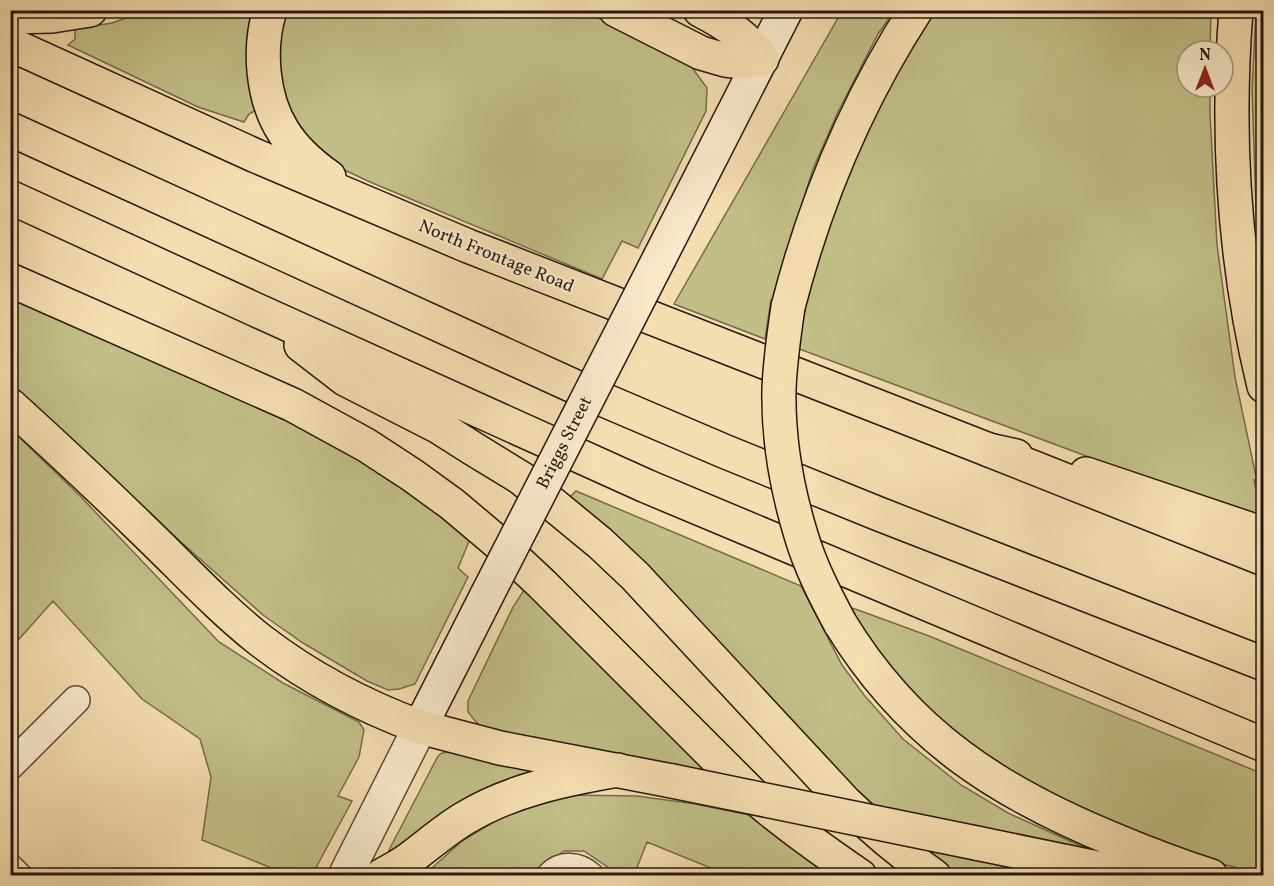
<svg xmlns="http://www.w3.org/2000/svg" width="1274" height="886" viewBox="0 0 1274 886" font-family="Vollkorn,serif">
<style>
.green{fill:#c1bf86;stroke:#726c4c;stroke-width:1.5}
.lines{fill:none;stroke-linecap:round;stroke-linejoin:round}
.minor-casing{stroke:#58493a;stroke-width:30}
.tertiary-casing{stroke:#58493a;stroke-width:36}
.secondary-casing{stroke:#241813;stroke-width:36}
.primary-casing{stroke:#241813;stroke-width:36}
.motorway-casing{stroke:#241813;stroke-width:36}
.minor{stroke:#f8e9cb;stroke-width:27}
.tertiary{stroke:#f8e9cb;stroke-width:33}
.secondary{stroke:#f8e9cb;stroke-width:33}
.primary{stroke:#f4ddaf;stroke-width:33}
.motorway{stroke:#f4ddaf;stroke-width:33}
.secondary-bridge-casing{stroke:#241813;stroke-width:36;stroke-linecap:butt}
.motorway-bridge-casing{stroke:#241813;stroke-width:36;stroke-linecap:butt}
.secondary-bridge{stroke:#f8e9cb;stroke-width:33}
.motorway-bridge{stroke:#f4ddaf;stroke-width:33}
.labels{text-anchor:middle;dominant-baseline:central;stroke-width:4.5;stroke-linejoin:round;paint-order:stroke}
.street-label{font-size:18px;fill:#241813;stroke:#f8e9cb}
</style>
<rect width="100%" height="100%" fill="#f4ddaf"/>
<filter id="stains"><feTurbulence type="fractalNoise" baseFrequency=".00333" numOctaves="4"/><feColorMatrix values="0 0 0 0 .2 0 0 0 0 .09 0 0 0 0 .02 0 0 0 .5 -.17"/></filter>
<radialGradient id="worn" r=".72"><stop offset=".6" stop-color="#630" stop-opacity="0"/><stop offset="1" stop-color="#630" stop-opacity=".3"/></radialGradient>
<path class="green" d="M1256,10L1264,11L1263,238H1257L1252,89Z
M146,11H260V108L249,114L244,122L198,107L68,45L75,39V29L112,23Z
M288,11H585L691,66L707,88L706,111L638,248L622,241L602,279L370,182L336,166L315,151L288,111L277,67L282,26Z
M842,11H894L878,34L837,114L813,169L801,207L776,302L771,300L765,339L674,304Z
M930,11H1211L1210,51H1187V87H1210V114L1217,245L1235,377L1257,481L1254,480L1263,522L794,347L815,259L862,135Z
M10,296L238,394L346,449L472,534L458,568L468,577L415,684L399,689L388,690L367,681L303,643L263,615L146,511L11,385Z
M11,429L81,497L219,642L283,683L359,722L364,730L359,757L338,796L352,801L312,875H289L202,840L211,777L200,739L142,699L53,601L11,648Z
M576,491L801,586L842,665L864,695L903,739L961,785L1008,813L1094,852L861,808L567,500Z
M528,584L715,778L485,730L476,722L468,712V701L513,607Z
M845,606L858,610L929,636L1263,774V875L1208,860L1097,819L1006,773L913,703Z
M448,752L554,772L390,855L389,850L438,756L442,753Z
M570,795L637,796L695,804L764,818L834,875H728L647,842L634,875H614L609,868L584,851H564L533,875L423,876L462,841L510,812Z
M914,848L1049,875H952L920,855Z"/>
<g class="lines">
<g class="minor-casing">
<path id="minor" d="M10,766L76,700
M10,868L18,876
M550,876C562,864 578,865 590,876"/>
</g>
<g class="tertiary-casing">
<path id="tertiary" d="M345,876L420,727"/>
</g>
<g class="secondary-casing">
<path id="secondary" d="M660,257L786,10
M420,727L487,595"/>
</g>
<g class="primary-casing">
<path id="primary" d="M270,10C258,48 262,98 283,131C294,149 312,165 329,177
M616,10L701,53L725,60L743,62L762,59C746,36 725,23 700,10
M1236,10C1226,137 1234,263 1264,386
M10,17L52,16L90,10
M10,44L256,156L468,246L989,450L1016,456
M10,280L293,405L366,445L412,475L452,504L497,542L542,584L759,801C791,828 825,852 860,876
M10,405C54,445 98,486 140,527C180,565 217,606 260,640C308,677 363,706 420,727
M1086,474L1264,534"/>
</g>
<g class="motorway-casing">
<path id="motorway" d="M10,129L604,400L726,452L879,514L1264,664
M10,197L254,309L646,486L1264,745
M788,307C815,202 857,101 916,10
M301,345L345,379L439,427L472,448L521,478L600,543L635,576L845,802C874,830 901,853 934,876
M989,450L1264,559
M840,623C908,735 999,793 1117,841C1148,854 1180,866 1211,876
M420,727L500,748L672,781
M976,843L1136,876
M381,876C389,871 398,867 405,862C425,848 443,831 465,818C511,790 566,779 618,770"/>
</g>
<use href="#minor" class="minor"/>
<use href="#tertiary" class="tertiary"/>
<use href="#secondary" class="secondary"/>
<use href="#primary" class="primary"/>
<use href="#motorway" class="motorway"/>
<g class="secondary-bridge-casing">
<path id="secondary-bridge" d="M487,595L660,257"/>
</g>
<g class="motorway-bridge-casing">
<path id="motorway-bridge" d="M788,307C784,334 780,362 779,389C778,437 787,489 801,535C810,566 825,595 840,623
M672,781L976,843"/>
</g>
<use href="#secondary-bridge" class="secondary-bridge"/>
<use href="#motorway-bridge" class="motorway-bridge"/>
</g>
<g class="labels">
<g class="street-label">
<text transform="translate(496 257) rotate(22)">North Frontage Road</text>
<text transform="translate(565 443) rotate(-63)">Briggs Street</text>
</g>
</g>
<rect width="1274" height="886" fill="none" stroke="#f4ddaf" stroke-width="36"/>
<rect x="12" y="12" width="1250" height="862" fill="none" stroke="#241813" stroke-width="3"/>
<rect x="18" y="18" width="1238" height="850" fill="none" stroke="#241813" stroke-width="1.5"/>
<g transform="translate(1205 69)"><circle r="28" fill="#f8e9cb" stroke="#a39581" stroke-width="1.5"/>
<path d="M0-4.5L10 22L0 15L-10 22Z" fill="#8f2418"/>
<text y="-9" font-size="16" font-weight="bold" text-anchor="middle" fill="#241813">N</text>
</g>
<rect width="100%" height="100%" filter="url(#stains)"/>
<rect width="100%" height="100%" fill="url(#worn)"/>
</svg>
